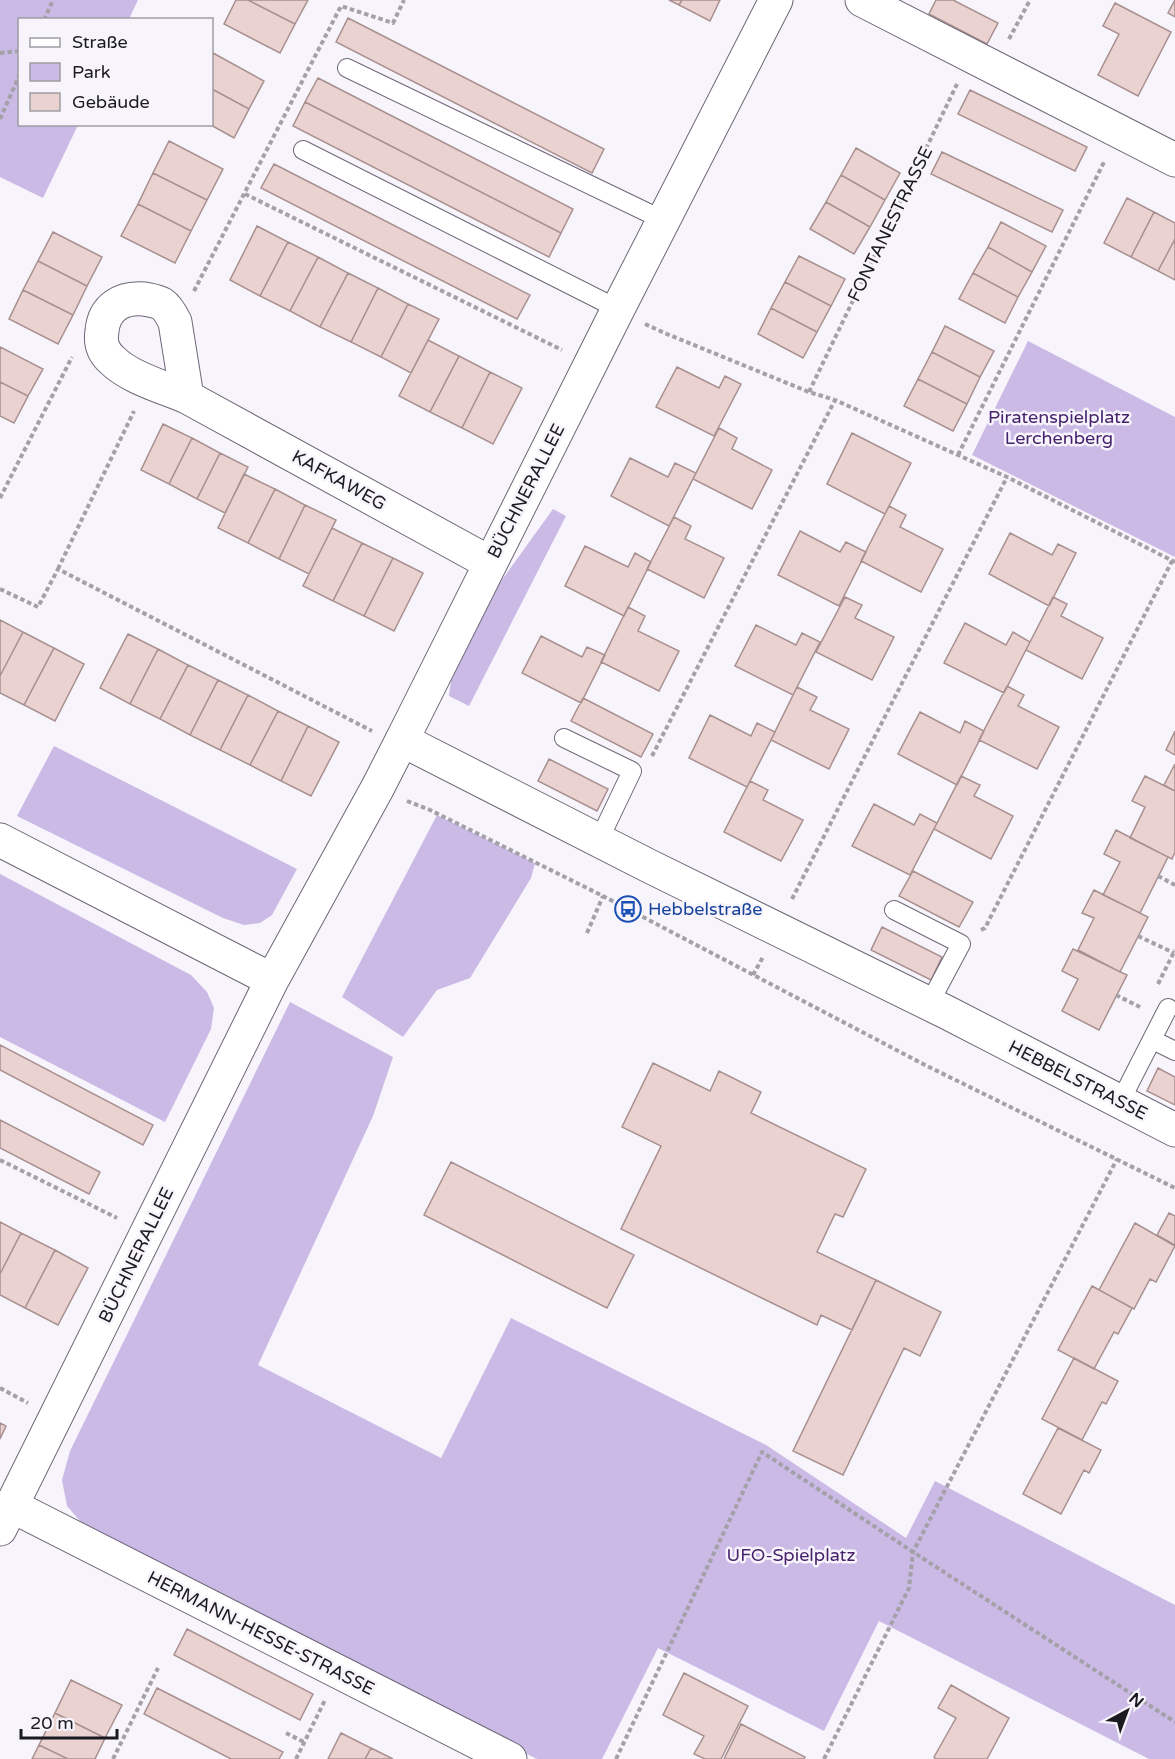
<svg xmlns="http://www.w3.org/2000/svg" width="1175" height="1759" viewBox="0 0 1175 1759" font-family="'Varela Round',sans-serif">
<style>
.green{fill:#cabae5}
.building{fill:#ead2d0;stroke:#a7908f;stroke-width:1.5}
.lines{fill:none;stroke-linecap:round;stroke-linejoin:round}
.lane-casing{stroke:#6e6778;stroke-width:20}
.street-casing{stroke:#6e6778;stroke-width:35}
.secondary-casing{stroke:#6e6778;stroke-width:35}
.path{stroke:#a3a0a8;stroke-width:4;stroke-dasharray:4.5 3;stroke-linecap:butt}
.lane{stroke:#fff;stroke-width:18}
.street{stroke:#fff;stroke-width:33}
.secondary{stroke:#fff;stroke-width:33}
.labels{text-anchor:middle;dominant-baseline:central;stroke-width:5;stroke-linejoin:round;paint-order:stroke}
.street-label{font-size:18px;fill:#1c1a21;stroke:#f7f4fc}
.park-label{font-size:18px;fill:#45226b;stroke:#f7f4fc}
.transit-label{font-size:18px;fill:#164399;stroke:#f7f4fc;text-anchor:start}
</style>
<rect width="100%" height="100%" fill="#f7f4fc"/>
<path class="green" d="M0,0H138L129,19L20,20V124L78,125L43,198L0,177Z
M1028,341L1175,417V557L972,455Z
M553,509L566,516L469,706L449,696L451,680L456,668L491,595Z
M54,746L297,869L272,915L260,923L244,925L223,918L17,816Z
M437,815L535,863L531,878L470,978L437,990L403,1037L342,997Z
M0,874L191,975L207,992L214,1008L211,1029L165,1122L0,1037Z
M290,1002L393,1057L373,1116L258,1365L441,1458L511,1318L766,1445L906,1538L935,1481L1175,1605V1759H1149L879,1621L824,1731L658,1648L602,1759H537L86,1528L67,1506L62,1480L70,1451Z"/>
<path class="building" d="M236,0H248L295,24L280,53L224,24Z
M248,0H308L295,24Z
M669,0H682L679,5Z
M682,0H720L710,21L679,5Z
M936,0H953L998,23L987,44L929,14Z
M1175,0V17L1168,13Z
M1115,3L1171,32L1138,96L1098,75L1119,34L1103,26Z
M348,18L604,149L592,173L336,42Z
M213,53L264,81L249,109L212,89V57Z
M318,78L573,209L561,233L305,102Z
M212,89L249,109L234,138L209,124H212Z
M970,90L1087,147L1075,171L958,114Z
M305,102L561,233L549,257L293,126Z
M169,141L223,169L207,200L153,173Z
M856,148L900,173L885,200L841,175Z
M942,152L1063,210L1052,232L931,174Z
M274,164L530,295L517,319L261,188Z
M153,173L207,200L191,231L138,204Z
M841,175L885,200L870,227L826,202Z
M1127,198L1154,212L1131,257L1104,243Z
M826,202L870,227L854,254L810,229Z
M138,204L191,231L175,263L121,236Z
M1154,212L1175,223V239L1158,271L1131,257Z
M1001,222L1046,246L1032,272L988,247Z
M257,226L288,242L260,296L230,280Z
M53,232L102,257L87,286L38,261Z
M1175,239V280L1158,271Z
M288,242L318,257L290,311L260,296Z
M988,247L1032,272L1018,297L973,273Z
M799,256L845,279L831,306L785,282Z
M318,257L348,273L320,327L290,311Z
M38,261L87,286L73,315L23,290Z
M348,273L378,288L351,342L320,327Z
M973,273L1018,297L1005,323L959,299Z
M785,282L831,306L817,332L771,308Z
M378,288L408,304L381,357L351,342Z
M23,290L73,315L58,344L9,319Z
M408,304L439,319L411,373L381,357Z
M771,308L817,332L803,358L758,334Z
M945,326L994,351L980,377L932,352Z
M428,340L459,356L430,412L399,396Z
M0,347L43,369L28,396L0,382Z
M932,352L980,377L967,404L918,379Z
M459,356L490,372L462,428L430,412Z
M677,367L719,388L725,376L741,384L714,436L656,407Z
M490,372L522,388L493,444L462,428Z
M918,379L967,404L953,431L904,406Z
M0,382L28,396L14,423L0,416Z
M163,424L192,438L169,484L141,470Z
M719,428L737,438L732,449L772,470L752,509L693,479Z
M852,433L911,463L885,514L827,484Z
M192,438L220,453L197,499L169,484Z
M220,453L248,467L225,513L197,499Z
M630,458L668,477L675,463L696,473L669,526L611,496Z
M244,474L275,489L248,543L218,528Z
M275,489L305,505L279,559L248,543Z
M305,505L336,520L309,574L279,559Z
M889,506L906,515L900,527L943,549L921,592L861,561Z
M674,517L691,526L685,539L724,558L704,598L647,569Z
M332,528L362,543L333,601L303,586Z
M800,531L840,552L846,542L866,552L839,606L778,575Z
M1010,533L1052,555L1058,544L1076,553L1049,606L989,574Z
M362,543L393,558L364,616L333,601Z
M585,546L628,567L635,553L651,562L624,616L565,586Z
M393,558L423,573L394,631L364,616Z
M845,597L862,605L855,618L894,637L872,680L816,652Z
M1053,597L1067,604L1061,616L1103,638L1082,679L1026,650Z
M628,607L645,616L638,631L679,651L659,691L601,662Z
M0,620L23,632L0,676Z
M965,623L1006,645L1013,632L1030,642L1004,693L944,663Z
M756,625L796,645L802,633L820,642L793,695L735,666Z
M23,632L54,648L24,705L0,693V676Z
M128,634L158,649L130,704L100,688Z
M541,636L582,657L587,647L605,655L581,703L522,673Z
M54,648L84,664L55,721L24,705Z
M158,649L188,665L160,719L130,704Z
M188,665L218,680L190,735L160,719Z
M218,680L248,695L220,750L190,735Z
M1007,686L1024,695L1018,706L1059,727L1037,769L979,740Z
M797,687L817,697L810,710L849,729L829,769L771,740Z
M248,695L278,711L250,765L220,750Z
M583,698L653,734L641,757L571,721Z
M278,711L308,726L281,781L250,765Z
M920,712L960,733L965,721L984,731L957,785L898,754Z
M710,715L751,736L757,723L775,732L747,787L689,758Z
M308,726L339,742L311,796L281,781Z
M1175,731V755L1166,750Z
M549,759L608,789L597,811L538,781Z
M1175,764V791L1164,785Z
M961,776L980,785L974,796L1013,816L991,859L934,829Z
M1145,776L1175,791V852L1172,859L1130,838L1145,807L1132,801Z
M750,781L768,790L763,800L803,820L781,861L724,832Z
M874,804L914,825L920,814L937,823L910,875L852,846Z
M1116,830L1168,857L1140,913L1103,895L1120,862L1104,854Z
M913,871L973,902L959,927L899,896Z
M1094,890L1148,917L1120,972L1078,950L1094,918L1082,913Z
M882,927L942,957L931,980L871,950Z
M1073,949L1127,975L1099,1030L1062,1011L1078,979L1062,971Z
M0,1045L153,1125L143,1145L0,1070Z
M653,1063L710,1091L719,1071L761,1092L751,1113L866,1169L843,1217L835,1214L817,1252L876,1280L852,1330L821,1315L817,1325L621,1229L661,1146L622,1127Z
M1158,1068L1175,1077V1105L1147,1091Z
M0,1120L100,1172L89,1194L0,1148Z
M451,1162L634,1255L607,1308L424,1215Z
M1169,1213L1175,1216V1245L1157,1235Z
M0,1222L21,1233L0,1274Z
M1135,1223L1175,1246L1156,1282L1150,1279L1134,1309L1099,1290Z
M21,1233L55,1250L25,1308L0,1295V1274Z
M55,1250L88,1268L58,1325L25,1308Z
M876,1280L941,1312L920,1356L904,1348L843,1475L793,1451Z
M1092,1286L1132,1308L1118,1334L1114,1332L1094,1369L1058,1350Z
M1074,1358L1118,1381L1106,1404L1102,1402L1082,1440L1042,1419Z
M0,1423L6,1426L0,1439Z
M1058,1428L1101,1450L1089,1473L1084,1470L1061,1514L1023,1494Z
M187,1629L313,1694L300,1720L174,1655Z
M684,1673L748,1706L721,1759H705L694,1754L704,1736L663,1715Z
M71,1680L122,1705L105,1738L55,1713Z
M951,1685L1009,1718L987,1759H936L934,1757L956,1718L938,1708Z
M157,1688L283,1752L279,1759H231L144,1714Z
M55,1713L105,1738L95,1759H68L39,1745Z
M741,1724L805,1757L804,1759H724Z
M341,1733L371,1748L365,1759H328Z
M39,1745L68,1759H32Z
M371,1748L393,1759H365Z"/>
<g class="lines">
<g class="lane-casing">
<path id="lane" d="M347,68L663,220
M303,150L618,309
M564,738L632,771L599,840
M894,910L961,944L929,1004
M1153,1040L1175,1051
M1120,1102L1168,1008"/>
</g>
<g class="street-casing">
<path id="street" d="M862,0L1175,160
M187,397L175,322C172,316 168,308 162,304C157,301 149,300 144,299C121,297 104,308 102,331C100,343 103,352 112,360C130,378 164,387 187,397L490,563
M0,840L272,980
M12,1506L510,1759
M0,1529L272,980L378,787L402,740"/>
</g>
<g class="secondary-casing">
<path id="secondary" d="M776,0L618,309L402,740L649,866L948,1013L1175,1130"/>
</g>
<path class="path" d="M44,20L53,0
M1009,39L1030,0
M0,53L20,51
M0,119L20,74
M245,194L562,350
M194,291L341,6L393,23L404,0
M645,324L667,334L809,392L835,400L958,455L1007,477L1175,562
M809,392L957,84
M958,455L1105,160
M0,498L72,357
M58,569L134,411
M0,589L38,607L58,569L372,731
M652,756L835,400
M407,801L430,810L603,896L925,1065L1175,1188
M1158,876L1175,885
M792,899L1007,477
M981,930L985,928L1172,561
M587,933L603,896
M1138,936L1174,953
M753,975L763,957
M1158,984L1175,950
M1116,995L1140,1007
M0,1160L117,1218
M0,1388L28,1403
M286,1733L304,1742
M113,1759L158,1668
M296,1759L325,1700
M616,1759L762,1452L913,1552L1175,1722
M824,1759L909,1588L913,1552L1117,1159"/>
<use href="#lane" class="lane"/>
<use href="#street" class="street"/>
<use href="#secondary" class="secondary"/>
</g>
<defs>
<g id="bus-ring" transform="scale(1.35)"><circle r="9.5" fill="#f7f4fc" stroke="#1a4fb4" stroke-width="1.5"/><path d="M-5-6H5V4H4V6H2V4H-2V6H-4V4H-5ZM-3.5-4V0h7V-4ZM-3.5 1.2v1.5H-2V1.2ZM2 1.2v1.5H3.5V1.2Z" fill="#1a4fb4"/></g>
</defs>
<g fill-rule="evenodd">
<use href="#bus-ring" x="628" y="909"/>
</g>
<g class="labels">
<g class="street-label">
<text transform="translate(890 224) rotate(-64)">FONTANESTRASSE</text>
<text transform="translate(339 480) rotate(29)">KAFKAWEG</text>
<text transform="translate(526 491) rotate(-63)">BÜCHNERALLEE</text>
<text transform="translate(1078 1080) rotate(27)">HEBBELSTRASSE</text>
<text transform="translate(136 1255) rotate(-64)">BÜCHNERALLEE</text>
<text transform="translate(261 1633) rotate(27)">HERMANN-HESSE-STRASSE</text>
</g>
<g class="park-label">
<text x="1059" y="417">Piratenspielplatz<tspan x="1059" dy="21">Lerchenberg</tspan></text>
<text x="791" y="1555">UFO-Spielplatz</text>
</g>
<g class="transit-label">
<text x="648" y="909">Hebbelstraße</text>
</g>
</g>
<rect x="18" y="18" width="195" height="108" fill="#f7f4fc" stroke="#9f9da4" stroke-width="1.5"/>
<rect x="30" y="38" width="30" height="9" fill="#ffffff" stroke="#9f9da4" stroke-width="1.5"/>
<text x="72" y="48" font-size="18" fill="#1c1a21">Straße</text>
<rect x="30" y="63" width="30" height="18" fill="#cabae5" stroke="#9f9da4" stroke-width="1.5"/>
<text x="72" y="78" font-size="18" fill="#1c1a21">Park</text>
<rect x="30" y="93" width="30" height="18" fill="#ead2d0" stroke="#9f9da4" stroke-width="1.5"/>
<text x="72" y="108" font-size="18" fill="#1c1a21">Gebäude</text>
<g transform="translate(1127 1711) rotate(41)" stroke="#f7f4fc" stroke-width="4.5" paint-order="stroke">
<path d="M0-4.5L10 22L0 15L-10 22Z" fill="#1c1a21"/>
<text y="-9" font-size="16" font-weight="bold" text-anchor="middle" fill="#1c1a21">N</text>
</g>
<path d="M21 1729v9h96v-9" fill="none" stroke="#1c1a21" stroke-width="3"/>
<text x="30" y="1729" font-size="18" fill="#1c1a21" stroke="#f7f4fc" stroke-width="4.5" paint-order="stroke">20 m</text>
</svg>
